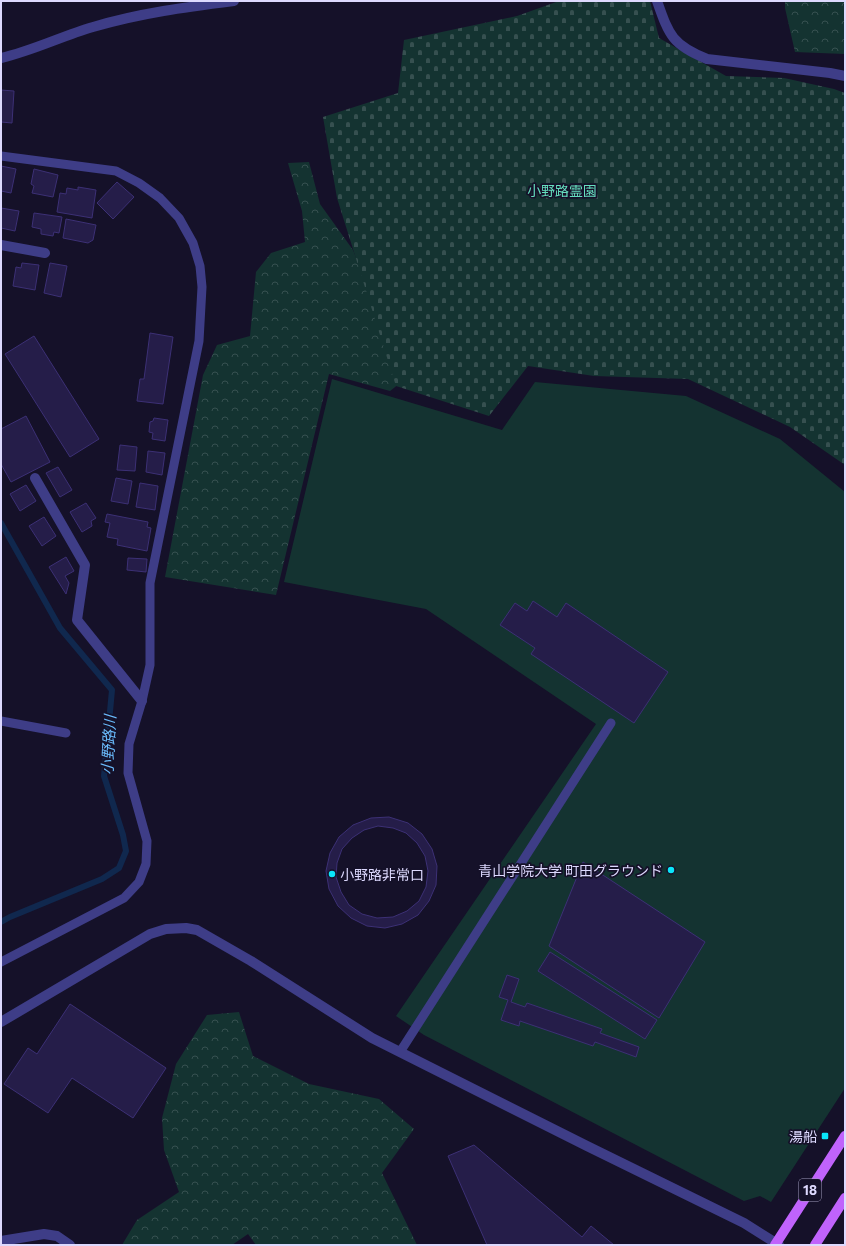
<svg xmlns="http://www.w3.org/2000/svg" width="846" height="1246" viewBox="0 0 846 1246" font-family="Commissioner,'Noto Sans JP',sans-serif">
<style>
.green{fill:#143331}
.forest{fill:url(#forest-crowns)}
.cemetery{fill:url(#cemetery-stones)}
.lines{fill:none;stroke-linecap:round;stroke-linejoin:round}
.stream{stroke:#10284e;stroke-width:6}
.building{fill:#251d49;stroke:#3c3075;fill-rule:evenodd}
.service{stroke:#3e3d87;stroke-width:9}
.minor{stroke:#3e3d87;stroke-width:10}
.tertiary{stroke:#3e3d87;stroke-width:10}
.primary{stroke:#c063fc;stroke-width:10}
.poi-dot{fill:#0ae6fa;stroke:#151129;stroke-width:1.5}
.labels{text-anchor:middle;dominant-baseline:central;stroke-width:3.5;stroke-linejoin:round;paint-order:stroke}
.shield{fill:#151129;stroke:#a19dbe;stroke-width:1}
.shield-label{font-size:13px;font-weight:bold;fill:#ddd9fe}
.park-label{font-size:14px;fill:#65debe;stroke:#151129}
.poi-label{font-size:14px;fill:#ddd9fe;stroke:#151129;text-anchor:end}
.water-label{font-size:15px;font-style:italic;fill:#6abbfc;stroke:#151129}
</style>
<defs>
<pattern id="forest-crowns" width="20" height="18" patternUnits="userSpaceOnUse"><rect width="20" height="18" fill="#143331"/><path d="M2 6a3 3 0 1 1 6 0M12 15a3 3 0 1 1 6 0" fill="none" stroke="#365050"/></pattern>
<pattern id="cemetery-stones" width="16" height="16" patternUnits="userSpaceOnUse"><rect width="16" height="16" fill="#143331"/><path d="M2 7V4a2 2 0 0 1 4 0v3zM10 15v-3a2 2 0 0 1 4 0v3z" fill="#365050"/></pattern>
</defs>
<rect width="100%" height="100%" fill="#151129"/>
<path class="green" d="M332,379L502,430L535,382L686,396L780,439L845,492V1088L771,1202L760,1196L744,1201L424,1035L396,1016L596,724L426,609L284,582Z"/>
<path class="forest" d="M785,1H845V54L795,52L785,8Z
M309,162L320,204L353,250L404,380L390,391L329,374L276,595L165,577L203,375L217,345L250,336L256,272L271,253L305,242L302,211L288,163Z
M239,1012L253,1056L309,1084L379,1099L414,1129L382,1173L417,1245H256L248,1234L232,1245H122L137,1220L179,1192L164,1150L162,1118L176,1064L207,1015Z"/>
<path class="cemetery" d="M559,1H650L659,38L726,76L784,78L834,89L845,93V465L790,427L688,379L594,376L528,366L489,416L396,386L337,198L323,117L398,93L404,40L517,16Z"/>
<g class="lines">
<path class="stream" d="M1,523L60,628L112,690L104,776L123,835L126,851L119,868L102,879L10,917L1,922"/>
</g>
<path class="building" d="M1,90L14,91L12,123L1,122Z
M1,166L16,169L11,193L1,191Z
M34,169L58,175L53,197L32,193L34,186L31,184Z
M117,182L134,197L113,219L97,203Z
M78,187L96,190L92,218L57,212L60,193L66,194L67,188L78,190Z
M1,208L19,211L15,231L1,228Z
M34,213L62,217L59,233L54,232L53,236L41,234V229L32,227Z
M66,219L96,225L93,240L88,243L63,238Z
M22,263L39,265L35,290L13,286L16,267L21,268Z
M50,263L67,266L61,297L44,293Z
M150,333L173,337L163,404L137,401L140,379H144Z
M34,336L99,439L70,457L5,354Z
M26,416L50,462L11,482L1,464V429Z
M154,418L168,420L165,441L152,439L153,433L149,432L150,422L153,421Z
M120,445L137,447L135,471L117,470Z
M148,451L165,453L162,475L146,472Z
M58,467L72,490L60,497L46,473Z
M116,478L132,481L128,504L111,501Z
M140,483L158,486L155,510L136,507Z
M26,485L36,501L20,511L10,494Z
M86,503L96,518L91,521L92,526L82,532L70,512Z
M107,514L148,522L147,527L151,528L147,551L117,545L118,539L107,537L110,523L105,522Z
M44,517L56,536L42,546L29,526Z
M66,557L74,571L65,576L69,583L66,594L49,567Z
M128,558L147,559L146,572L127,570Z
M533,601L557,617L566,603L668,672L634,723L531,654L535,648L500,625L515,603L527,611Z
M389,817L408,823L422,834L432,849L437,866L436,885L429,901L418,915L402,924L385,928L367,926L351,918L338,906L329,889L326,871L330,853L339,837L353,825L371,818ZM378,826L393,828L406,833L417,843L425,856L428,871L426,887L419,901L407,911L393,917L377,918L362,914L349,905L341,892L336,877L337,863L342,849L352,838L364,830Z
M583,862L705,942L659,1018L549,946Z
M550,952L657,1020L645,1039L538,971Z
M507,975L519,979L511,1002L525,1007L527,1003L602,1029L600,1033L639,1047L636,1057L595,1042L593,1046L520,1021L519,1026L501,1020L508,1000L499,997Z
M70,1004L166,1068L133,1118L72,1078L48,1113L4,1084L28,1048L37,1054Z
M474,1145L582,1237L591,1226L614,1245H487L448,1156Z"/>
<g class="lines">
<path class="service" d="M1,156L116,171L139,183L160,198L179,218L193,243L200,266L202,287L199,341L150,583V665L142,701L129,744L128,773L147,841L146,864L139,882L124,898L1,962
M1,721L66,733
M400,1052L611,723"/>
<path class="minor" d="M657,1C669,35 672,45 707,59L830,73L845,76
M1,245L45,253
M35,478L85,565L77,620L142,701
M1,1022L150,934L166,929L186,928L197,930L251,961L372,1038L587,1146L744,1223L779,1245
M1,1241L44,1234L57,1236L70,1245"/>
<path class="tertiary" d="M1,58C32,51 62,36 93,27C140,13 187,7 234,1"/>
<path class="primary" d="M775,1245L845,1136
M815,1245L845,1198"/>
</g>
<g class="poi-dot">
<circle cx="671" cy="870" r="4"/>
<circle cx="332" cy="874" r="4"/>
<rect x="821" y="1132" width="8" height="8" rx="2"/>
</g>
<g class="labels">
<rect class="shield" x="799" y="1179" width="22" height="22" rx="3"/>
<g class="shield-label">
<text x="810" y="1190">18</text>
</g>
<g class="park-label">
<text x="562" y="190">小野路霊園</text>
</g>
<g class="poi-label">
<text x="663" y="870">青山学院大学 町田グラウンド</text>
<text x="340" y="874" text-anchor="start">小野路非常口</text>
<text x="817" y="1136">湯船</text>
</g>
<g class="water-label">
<text transform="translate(108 745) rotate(-87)">小野路川</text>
</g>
</g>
<rect width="846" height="1246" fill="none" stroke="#ddd9fe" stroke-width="4"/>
</svg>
